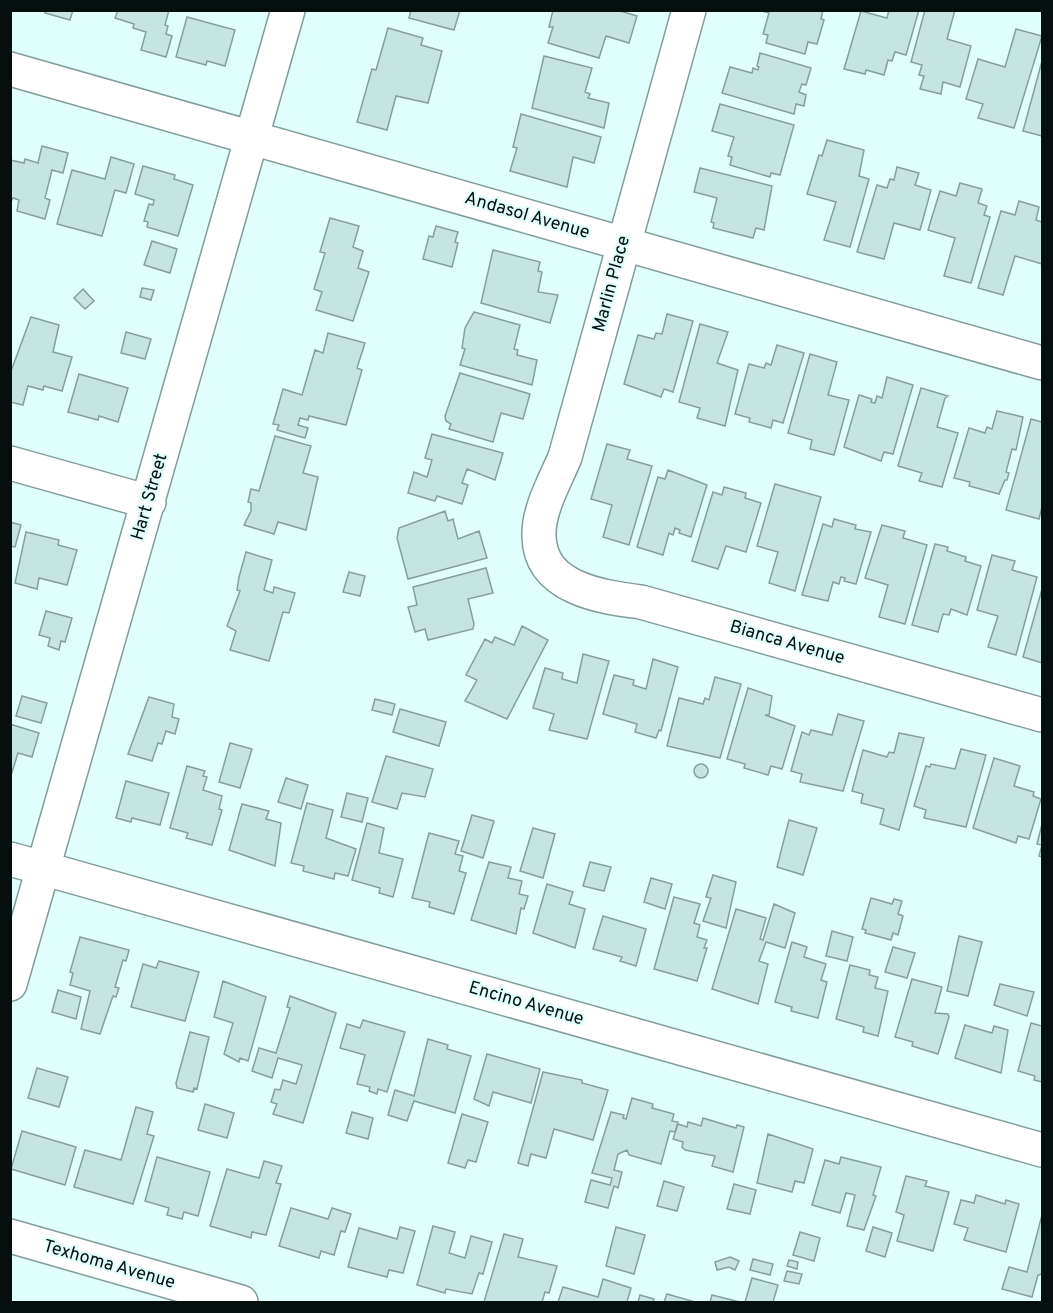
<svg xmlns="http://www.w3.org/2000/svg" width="1053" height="1313" viewBox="0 0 1053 1313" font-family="Overpass,sans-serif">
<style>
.building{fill:#c6e4e2;stroke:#84a09e;stroke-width:1.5}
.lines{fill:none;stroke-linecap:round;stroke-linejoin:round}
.minor-casing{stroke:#809d9b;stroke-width:36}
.minor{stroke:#fff;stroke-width:33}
.labels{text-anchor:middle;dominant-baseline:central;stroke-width:4.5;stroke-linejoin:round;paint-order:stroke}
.street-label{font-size:18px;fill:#050f0e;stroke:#e0fffc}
</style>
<rect width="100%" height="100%" fill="#e0fffc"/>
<path class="building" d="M45,10H73L70,20L45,13Z
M118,10H169L165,25L168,26L166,34L172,36L166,57L141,50L146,32L133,28L134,24L115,18Z
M411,10H460L454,30L409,18Z
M553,10H617L637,16L629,43L606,36L599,58L548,43L553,27H549Z
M759,10H823L821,19L824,20L817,44L808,42L805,54L766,43L768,35L763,34L769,13Z
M889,10H919L906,55L895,52L892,61L888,60L884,75L866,70L865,74L844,69L861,11L887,18Z
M925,10H955L947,39L971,46L960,87L943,82L941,94L920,89L924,76L919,75L922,65L911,62Z
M187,17L235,30L225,66L207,61L206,65L176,57Z
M388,28L423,38L421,45L442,51L428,103L396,96L387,130L357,122L372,69L376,70Z
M1016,29L1042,36L1014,128L978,118L983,104L966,99L978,59L1005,67Z
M760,53L811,68L806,85L802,84L799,92L806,95L804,106L796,104L794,114L722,93L730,67L752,73L753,68L758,70L759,67L757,66Z
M544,56L592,68L585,92L590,94L588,98L609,103L604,128L532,108Z
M1042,61V136L1023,131Z
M720,104L794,125L780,175L771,173L770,177L730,165L732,157L728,156L734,137L712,131Z
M521,114L601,137L594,163L573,157L567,187L510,171L517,148L513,147Z
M827,140L864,150L859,176L869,179L850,247L824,240L836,202L807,194L819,155L822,156Z
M42,146L68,153L63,173L52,170L45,198L50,200L45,219L17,211L19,200L13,198L10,203V160L24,163L25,159L38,163Z
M111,157L134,164L126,193L115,190L102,236L57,224L72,170L105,179Z
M143,166L175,175L174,179L193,185L178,236L147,227L148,222L144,221L149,204L153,205L154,200L135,194Z
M897,167L919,173L915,185L931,190L920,230L894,223L884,259L857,252L877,185L887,188L890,179L894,180Z
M700,168L772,186L764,230L756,228L753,238L713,228L714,223L711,222L717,198L694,192Z
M960,183L982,189L978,203L987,206L984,215L990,217L971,283L944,276L955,238L928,230L940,191L956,196Z
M1019,201L1039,207L1036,220L1042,222V264L1015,256L1003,295L978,288L1001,211L1015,215Z
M330,218L359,226L353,247L363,251L358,268L369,272L353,321L316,310L322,292L314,289L325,253L320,252Z
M436,226L458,232L455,242L458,243L452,267L423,259L429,236L433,237Z
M152,241L177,249L170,273L144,265Z
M493,250L540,262L538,271L542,272L538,292L558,295L550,323L481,303Z
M142,288L154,290L151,300L140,297Z
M83,289L94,301L85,309L74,298Z
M474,312L520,325L514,349L518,350L517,355L537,360L532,385L460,365L465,349L462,348L465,328Z
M667,314L693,321L673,392L664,389L661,397L624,384L638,335L654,339L656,333L662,334Z
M31,317L59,325L53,352L72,357L62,391L44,386L43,390L28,386L23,405L10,402V374Z
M700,324L728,332L717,363L738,370L725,426L697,418L700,408L679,402Z
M126,332L151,339L145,359L121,353Z
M328,333L365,343L357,368L362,370L346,425L309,416L308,420L300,418L298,425L308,428L305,438L277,430L279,425L273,424L283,389L302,395L315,350L323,353Z
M777,345L804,353L783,423L773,420L771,428L749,422L750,418L735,414L749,364L764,368L766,363L771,365Z
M810,354L837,362L828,395L849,400L834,455L810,449L812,440L788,433Z
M460,373L530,394L523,419L501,413L493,442L449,429L451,424L446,421L445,416Z
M79,374L128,388L118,422L99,416L98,420L68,412Z
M887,377L913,385L893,454L884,452L881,461L844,447L859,395L872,399L871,402L875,403L877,396L882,398Z
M921,388L948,396L945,398L937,427L958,433L942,487L919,481L922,473L898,466Z
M997,411L1023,417L1016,450L1012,449L1006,472L1009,473L1007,480H1005L999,494L969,486L970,482L954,478L969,428L985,433L987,427L992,429Z
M1031,419L1042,422V507L1039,519L1006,510Z
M432,434L503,453L495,480L467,469L462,483L468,485L462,504L437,496L435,501L408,493L414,472L427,477L432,460L425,458Z
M275,436L311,446L303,473L318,477L306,530L278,522L274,534L244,525L251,511V503L248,502L251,489L259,491Z
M607,444L630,450L627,459L652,466L629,545L603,537L612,505L591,499Z
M668,470L707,485L691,537L679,533L680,530L675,528L673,535L669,533L663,555L637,547L658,477L665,479Z
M775,484L821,497L795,591L769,583L778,552L757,546Z
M724,487L746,493L745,498L761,503L746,552L726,546L718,569L692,561L713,492L722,495Z
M445,511L448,521L453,519L458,539L479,531L487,558L408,579L397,538L399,528Z
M834,519L856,525L855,529L871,532L856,584L844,581L845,578L841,577L839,584L833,582L828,601L802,595L823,524L832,527Z
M10,522L21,525L15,547L10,546Z
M882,525L905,531L903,538L927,545L905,624L879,617L888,585L865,578Z
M26,532L59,540L58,545L77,550L67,585L39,578L37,589L15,583Z
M935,544L948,547L947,551L966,557L965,561L981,566L967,615L951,609L949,615L943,614L938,632L912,625Z
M246,552L272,560L264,590L273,593L274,587L295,593L289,613L283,612L269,661L230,650L236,631L227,626L240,591L237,590L239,577Z
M992,555L1015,561L1012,570L1037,577L1016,655L988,647L998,616L977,610Z
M486,568L493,593L468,599L474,624L473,629L428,640L425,629L415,632L408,607L417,605L413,587Z
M349,572L365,576L360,596L343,592Z
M1042,589V663L1023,657Z
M46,611L72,618L65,642L61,641L59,650L48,646L50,638L39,635Z
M522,626L548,640L507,719L465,701L477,680L466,675L485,639L492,643L495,637L514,645Z
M583,654L609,661L587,739L549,730L554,714L533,708L545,668L563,673L562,679L577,683Z
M653,659L678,667L661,731L659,730L656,738L635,732L637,724L603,714L614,675L634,680L633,685L646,689Z
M715,677L741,684L720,758L667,746L679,698L703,704L705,698L709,700Z
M748,688L772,696L769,715H765L795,726L782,769L771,766L768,775L744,768L745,764L727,759Z
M22,696L47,703L41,723L16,716Z
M149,697L174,704L172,717L179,719L175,734L166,731L162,744L158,743L152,761L128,754Z
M375,699L395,704L392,715L372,710Z
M400,709L446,722L439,746L393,732Z
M838,714L864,721L843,791L800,782L802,774L791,771L802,732L809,735L811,730L832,735Z
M10,724L39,733L32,757L18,753L10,779Z
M899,733L924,738L899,830L880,824L884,809L861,803L863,794L852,791L863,750L887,757L889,752L894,753Z
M230,743L252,749L240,788L219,782Z
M961,749L986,755L966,827L924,818L926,810L914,806L926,766L930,767L931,764L955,769Z
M386,756L433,769L425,797L402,793L397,809L372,802Z
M994,758L1020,766L1014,786L1034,792L1033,796L1041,799L1029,839L1018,836L1016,843L973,828Z
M694 771a7 7 0 1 1 14 0a7 7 0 1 1-14 0Z
M187,766L205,771L203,776L207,777L203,790L222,796L219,809L222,810L212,845L186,838L188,833L170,828Z
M286,778L308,785L301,809L278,802Z
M126,781L169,793L160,825L132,818L131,822L116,818Z
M347,793L368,798L362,822L341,817Z
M307,803L333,810L326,838L356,849L348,876L335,873L334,879L303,871L304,866L291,863Z
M242,804L269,811L266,819L281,823L275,866L229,850Z
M472,815L494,821L483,858L461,851Z
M789,820L817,828L803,875L777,867Z
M367,823L384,828L379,853L403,859L393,897L379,893L380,888L352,880Z
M1042,824V857L1039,856L1042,845L1037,844Z
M533,828L555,834L543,878L520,871Z
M429,833L459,841L455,854L463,856L459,871L466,873L454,914L429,907L430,902L412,898Z
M489,862L511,867L508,878L522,881L519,894L528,896L524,909L521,908L516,934L471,920Z
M590,862L611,867L604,891L583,886Z
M713,875L736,882L726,928L703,921L711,898L706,897Z
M651,878L672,884L665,909L644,902Z
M547,884L573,892L569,904L585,909L575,948L533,933Z
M674,897L700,904L694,923L700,925L697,937L707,940L704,948H707L697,981L654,969Z
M871,898L892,904L894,899L902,901L898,914L903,916L898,935L893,933L891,940L865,933L866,930L862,929Z
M774,904L795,913L785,948L766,942L759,961L768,964L758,1004L712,989L736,909L766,918L760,939L763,940Z
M603,916L646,929L636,966L620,961L622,957L593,949Z
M832,931L853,937L847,961L826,956Z
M959,936L982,942L968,996L947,991Z
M80,937L129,950L126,961L123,960L115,987L119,988L116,997L113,996L100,1034L81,1029L90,991L70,985L73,973L70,972Z
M792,942L807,947L804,957L826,964L821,980L827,982L818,1018L791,1011L792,1007L775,1002Z
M893,947L915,953L907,978L885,972Z
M159,961L199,972L185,1021L131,1007L143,964L156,968Z
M850,965L870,970L869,975L878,977L875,988L888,991L878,1036L863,1032L864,1027L836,1019Z
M912,979L942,987L935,1013L948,1014L949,1017L938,1054L912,1046L913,1042L895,1037Z
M223,981L266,997L248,1061L240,1058L239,1062L224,1054L233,1023L214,1017Z
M1000,984L1034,992L1027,1016L994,1005Z
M58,990L81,997L76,1019L52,1012Z
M290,996L336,1013L303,1123L273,1114L277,1104L271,1102L275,1089L280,1090L283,1080L296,1084L302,1065L278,1058L272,1078L252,1071L259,1048L276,1053L290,1008L287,1007Z
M363,1020L405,1032L387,1092L378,1089L377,1094L369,1091L370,1087L357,1084L365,1055L340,1048L347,1024L360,1028Z
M1031,1023L1042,1026V1082L1034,1080L1035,1076L1018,1071Z
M965,1025L992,1033L994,1026L1008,1030L1001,1073L955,1058Z
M190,1032L209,1037L197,1089L194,1088L193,1092L177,1088L176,1083Z
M428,1039L448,1045L447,1049L471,1056L455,1113L414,1101L407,1121L388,1115L395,1090L414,1096Z
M487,1054L540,1069L531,1103L493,1092L489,1106L474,1099Z
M37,1068L68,1077L59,1107L28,1098Z
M543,1072L582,1080V1083L608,1090L593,1140L554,1129L546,1158L531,1154L528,1166L518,1163Z
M632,1098L653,1104L652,1108L674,1114L672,1121L678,1122L675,1132L670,1131L661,1164L629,1155L627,1150L618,1154L614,1170L622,1172L618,1188L614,1186L608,1208L585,1202L591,1180L610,1185L612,1178L592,1173L611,1112L624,1115L623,1118L626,1119Z
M205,1104L234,1113L227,1138L198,1130Z
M136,1107L153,1112L147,1134L154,1136L133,1204L74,1187L85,1150L121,1160Z
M352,1112L373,1118L368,1139L346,1133Z
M462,1114L488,1122L476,1162L468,1160L465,1168L448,1163Z
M703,1118L736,1128L737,1125L744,1127L733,1172L712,1166L715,1156L685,1150L682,1147L683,1142L673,1139L678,1124L687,1127L688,1122L701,1126Z
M22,1131L76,1147L65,1185L11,1169Z
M768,1134L813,1149L804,1183L795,1181L792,1192L757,1183Z
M157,1157L210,1172L198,1216L184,1212L182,1219L167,1215L169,1208L145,1201Z
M841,1157L881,1167L873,1195L876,1196L864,1230L847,1226L855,1195L846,1193L840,1213L812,1205L825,1160L839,1164Z
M264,1161L282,1166L276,1183L281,1184L266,1235L252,1232L251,1238L210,1226L227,1169L259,1178Z
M906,1176L927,1181L925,1186L949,1192L933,1251L897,1241L904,1215L896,1212Z
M664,1181L684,1187L677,1211L657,1206Z
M734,1184L756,1190L750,1214L727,1209Z
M976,1195L1005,1204L1006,1200L1019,1204L1006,1252L964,1240L968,1228L954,1224L961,1200L974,1203Z
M291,1208L328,1219L332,1208L351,1214L345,1232L341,1231L334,1255L321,1251L319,1258L279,1246Z
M1042,1215V1274L1038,1275L1032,1297L1002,1289L1009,1267L1027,1272Z
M433,1226L455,1232L449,1253L465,1258L471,1236L492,1242L483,1274L479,1273L472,1294L446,1289L445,1293L417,1285Z
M400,1227L415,1231L403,1273L389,1270L387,1277L348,1267L359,1228L397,1239Z
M616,1227L645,1235L634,1274L606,1266Z
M873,1227L892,1233L885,1257L866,1251Z
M800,1232L820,1238L814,1261L793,1255Z
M504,1234L523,1239L518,1257L557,1266L549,1293L545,1292L542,1302H484Z
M730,1257L739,1261L735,1270L729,1267L717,1270L715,1262Z
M753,1259L773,1264L770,1275L750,1270Z
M789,1260L798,1262L797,1269L787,1266Z
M787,1271L802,1274L799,1284L784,1281Z
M752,1278L778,1285L773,1302H745Z
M603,1279L631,1288L627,1302H558L563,1287L598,1297Z
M667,1294L695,1302H664Z
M640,1295L654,1299L653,1302H638Z
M712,1295L740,1302H710Z"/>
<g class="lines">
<g class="minor-casing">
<path id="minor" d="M689,10L565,457C555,481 538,510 539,536C540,589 602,597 641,602L1042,715
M10,69L1042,363
M10,463L149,502
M10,859L1042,1150
M10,984L288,10
M10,1236L241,1302"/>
</g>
<use href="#minor" class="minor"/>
</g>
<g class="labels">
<g class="street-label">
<text transform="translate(527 216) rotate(16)">Andasol Avenue</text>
<text transform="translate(612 284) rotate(-75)">Marlin Place</text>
<text transform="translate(150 497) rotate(-74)">Hart Street</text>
<text transform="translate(787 643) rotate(16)">Bianca Avenue</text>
<text transform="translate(526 1004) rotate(16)">Encino Avenue</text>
<text transform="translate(109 1265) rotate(16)">Texhoma Avenue</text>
</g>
</g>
<rect width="1053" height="1313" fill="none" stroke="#050f0e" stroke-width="24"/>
</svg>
